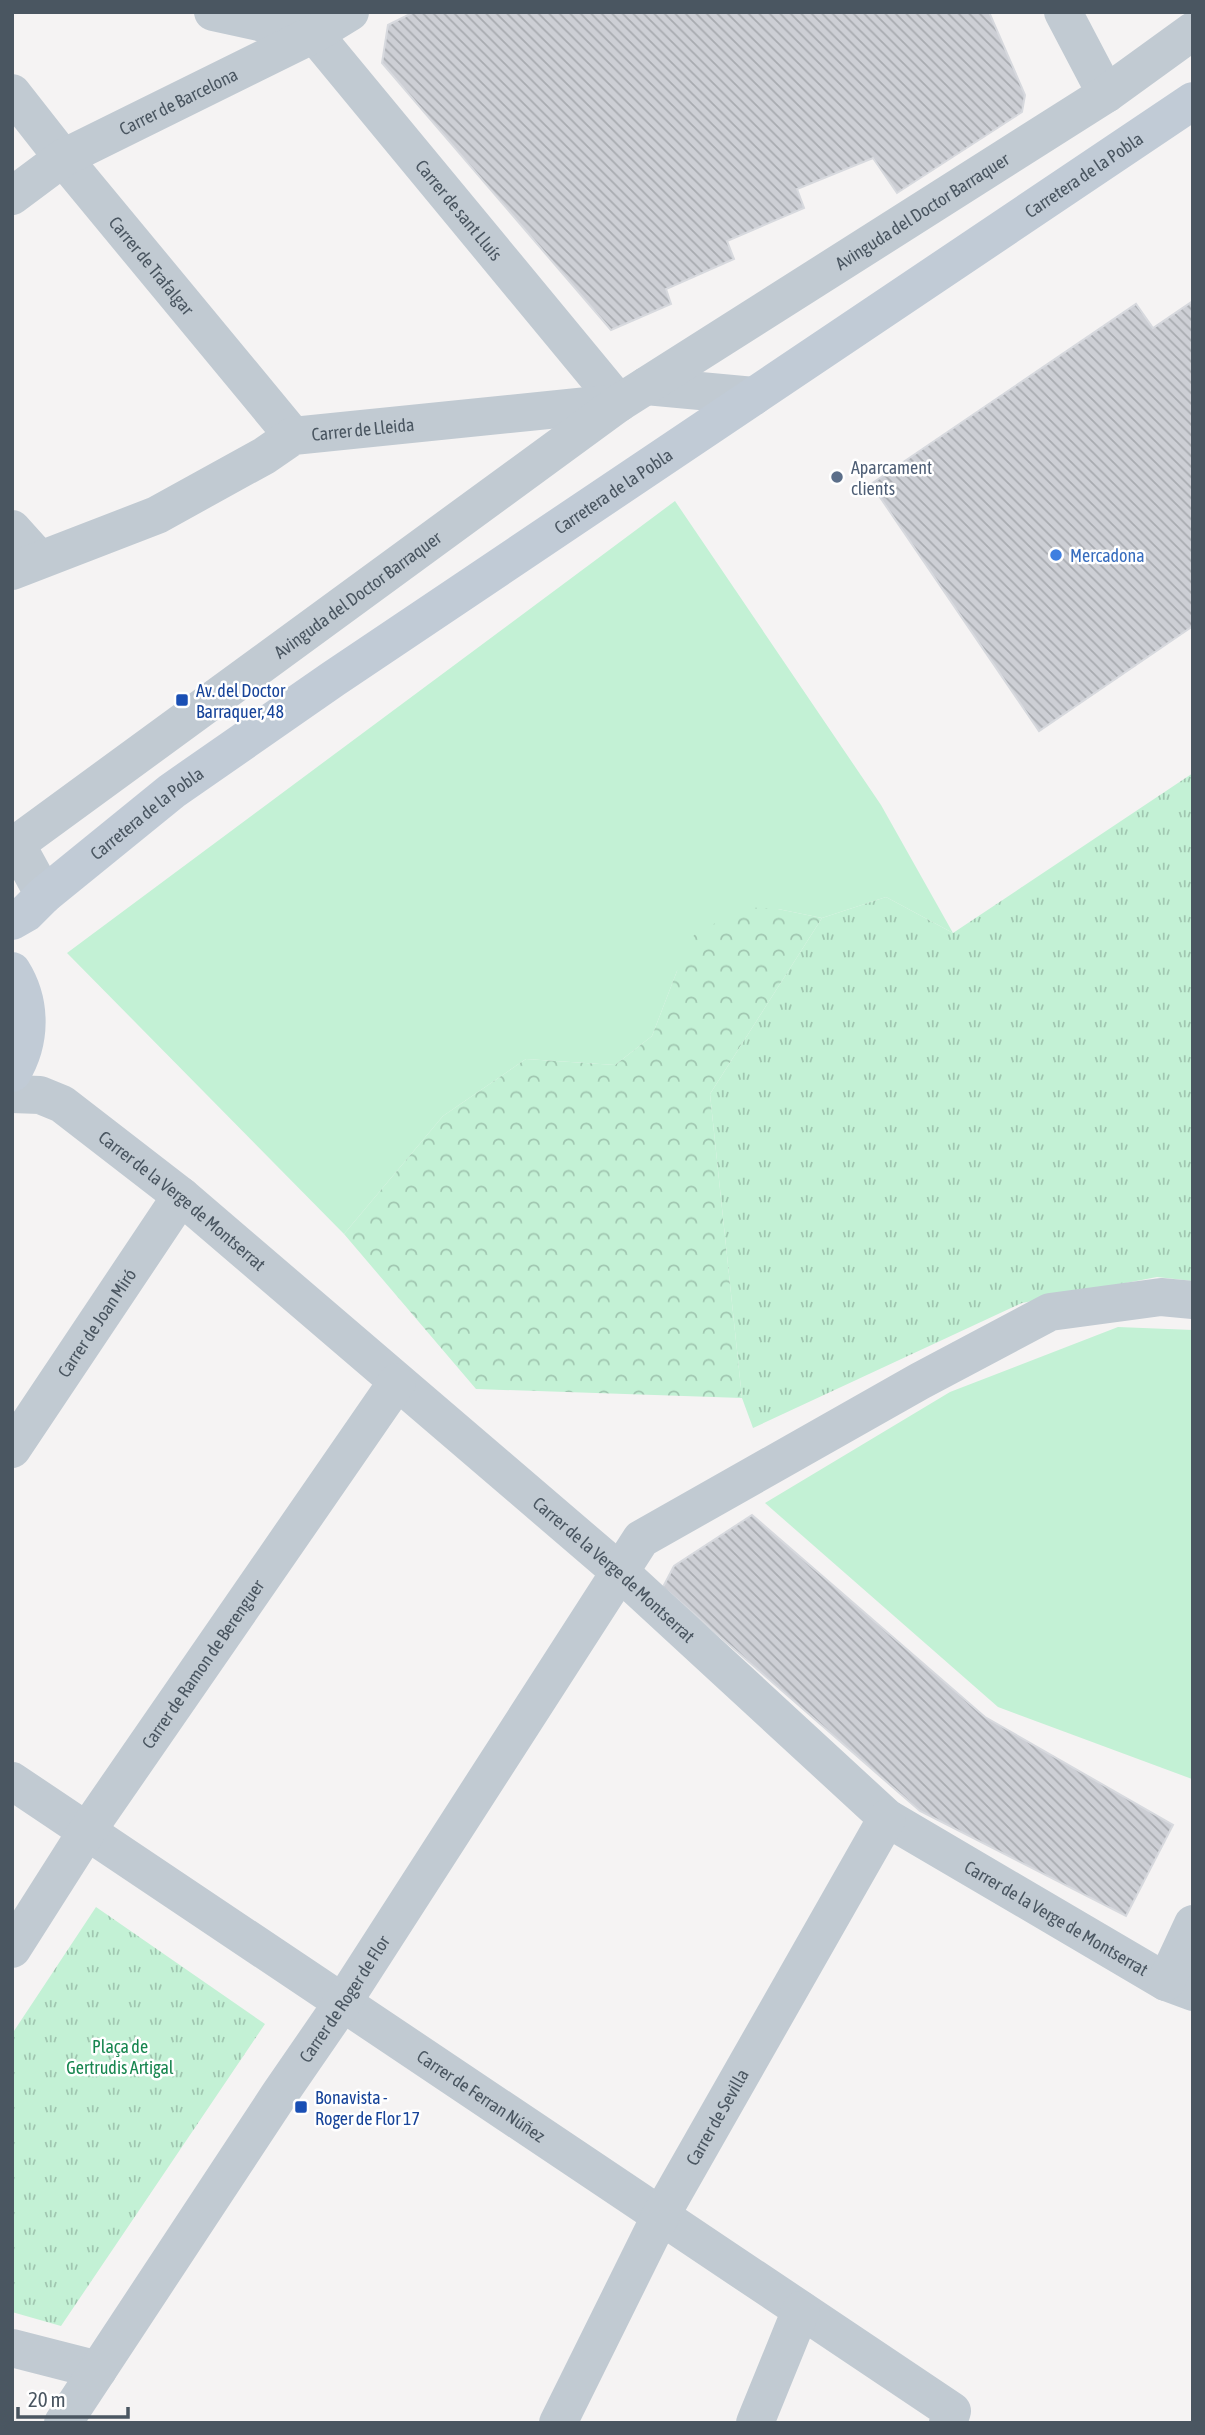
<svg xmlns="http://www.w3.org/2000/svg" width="1205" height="2435" viewBox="0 0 1205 2435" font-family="'Asap Condensed',sans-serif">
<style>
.green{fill:#c3f1d5}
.forest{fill:url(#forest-crowns)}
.park{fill:url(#park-tufts)}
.building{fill:url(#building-back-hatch);stroke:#d7d9de;stroke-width:2}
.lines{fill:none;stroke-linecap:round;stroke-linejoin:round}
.street{stroke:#c1cad2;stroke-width:38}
.secondary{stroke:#c1cbd6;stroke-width:38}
.service-dot{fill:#5c6f8a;stroke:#fff;stroke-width:2.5}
.shop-dot{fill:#3f7fe0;stroke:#fff;stroke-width:2.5}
.transit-dot{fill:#1a4fb4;stroke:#fff;stroke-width:2.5}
.labels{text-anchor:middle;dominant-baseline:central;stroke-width:5;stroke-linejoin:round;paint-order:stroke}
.street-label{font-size:18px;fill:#4a5661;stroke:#fff}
.service-label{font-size:18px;fill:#4e5e75;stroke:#fff;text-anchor:start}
.shop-label{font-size:18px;fill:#366cbe;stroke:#fff;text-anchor:start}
.transit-label{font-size:18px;fill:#164399;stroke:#fff;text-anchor:start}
.park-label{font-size:18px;fill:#17864f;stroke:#fff}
</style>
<defs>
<pattern id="forest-crowns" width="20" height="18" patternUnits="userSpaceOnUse" patternTransform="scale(1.75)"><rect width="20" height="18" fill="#c3f1d5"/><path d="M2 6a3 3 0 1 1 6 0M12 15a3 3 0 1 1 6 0" fill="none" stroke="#a0c6b0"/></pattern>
<pattern id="park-tufts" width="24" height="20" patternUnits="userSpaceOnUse" patternTransform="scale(1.75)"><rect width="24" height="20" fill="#c3f1d5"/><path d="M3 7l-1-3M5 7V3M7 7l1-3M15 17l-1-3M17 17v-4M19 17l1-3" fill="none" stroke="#a0c6b0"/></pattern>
<pattern id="building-back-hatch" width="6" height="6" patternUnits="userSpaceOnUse" patternTransform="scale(1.75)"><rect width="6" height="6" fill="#cdcfd5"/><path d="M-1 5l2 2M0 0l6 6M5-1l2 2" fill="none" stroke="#a8abb0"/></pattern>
</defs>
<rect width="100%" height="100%" fill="#f5f3f3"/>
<path class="green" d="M675,501L881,805L953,933L886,897L822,918L778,909L677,971L652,1036L615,1065L526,1059L443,1116L344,1234L67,953Z
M1118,1327L1193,1330L1192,1779L998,1707L765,1503L950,1392Z"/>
<path class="forest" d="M744,907L778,909L822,918L710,1094L742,1398L476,1389L344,1234L443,1116L526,1059L615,1065L652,1036L677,971L694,935Z"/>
<path class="park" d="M1193,773V1281L1157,1277L1022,1303L753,1428L742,1398L710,1094L822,918L886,897L953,933Z
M96,1907L265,2024L61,2326L12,2312V2034Z"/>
<path class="building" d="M414,12H989L1025,95L1022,112L897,193L873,158L797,189L804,208L727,241L734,259L666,289L671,304L611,330L382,63L388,25Z
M1193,301V626L1039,731L871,484L1136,304L1153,328Z
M752,1515L985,1717L1173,1825L1126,1916L920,1811L663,1587L674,1566Z"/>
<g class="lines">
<g class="street">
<path d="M213,12L314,34"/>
<path d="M1063,12L1106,94"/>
<path id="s1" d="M314,34L619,403"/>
<path id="s2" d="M12,93L63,158L293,436"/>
<path id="s3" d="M12,196L63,158L314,34L350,12"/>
<path d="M646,386L754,396"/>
<path d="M12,529L39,559"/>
<path id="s4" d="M12,571L157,515L264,456L293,436L617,403"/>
<path id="s5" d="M44,895L16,844L619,403L1106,94L1193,31"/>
<path id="s6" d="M12,1094L40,1095L62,1104L181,1196L620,1572L887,1818L1166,1982L1193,1992"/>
<path id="s7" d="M12,1449L181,1196"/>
<path id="s8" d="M12,1781L952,2411L948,2423"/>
<path id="s9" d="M12,1949L87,1831L397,1382"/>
<path d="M1166,1982L1193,1924"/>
<path d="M12,2348L98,2370"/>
<path id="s10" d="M63,2423L279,2095L343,2002L641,1539L920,1381L1050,1312L1161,1297L1193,1300"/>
<path id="s11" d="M558,2423L661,2215L887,1818"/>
<path d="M755,2423L801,2310"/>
</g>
<g class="secondary">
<path id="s12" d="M12,921L26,913L44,895L172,791L333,679L1193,101"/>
<path d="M12,971C32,1003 31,1042 12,1073"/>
</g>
</g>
<circle class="service-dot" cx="837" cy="477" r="7"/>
<circle class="shop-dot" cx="1056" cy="555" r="7"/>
<g class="transit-dot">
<rect x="175" y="693" width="14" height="14" rx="3.5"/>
<rect x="294" y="2100" width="14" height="14" rx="3.5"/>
</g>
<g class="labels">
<g class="street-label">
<text stroke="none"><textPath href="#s3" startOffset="192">Carrer de Barcelona</textPath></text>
<text stroke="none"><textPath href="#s12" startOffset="1307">Carretera de la Pobla</textPath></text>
<text stroke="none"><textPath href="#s1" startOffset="228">Carrer de sant Lluís</textPath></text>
<text stroke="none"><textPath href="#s5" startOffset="1164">Avinguda del Doctor Barraquer</textPath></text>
<text stroke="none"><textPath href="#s2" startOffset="222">Carrer de Trafalgar</textPath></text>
<text stroke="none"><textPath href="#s4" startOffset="383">Carrer de Lleida</textPath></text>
<text stroke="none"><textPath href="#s12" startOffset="740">Carretera de la Pobla</textPath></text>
<text stroke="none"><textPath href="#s5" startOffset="481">Avinguda del Doctor Barraquer</textPath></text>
<text stroke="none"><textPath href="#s12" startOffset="173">Carretera de la Pobla</textPath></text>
<text stroke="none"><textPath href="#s6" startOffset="206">Carrer de la Verge de Montserrat</textPath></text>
<text stroke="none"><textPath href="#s7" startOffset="152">Carrer de Joan Miró</textPath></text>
<text stroke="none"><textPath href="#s6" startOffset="774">Carrer de la Verge de Montserrat</textPath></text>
<text stroke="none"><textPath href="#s9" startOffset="343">Carrer de Ramon de Berenguer</textPath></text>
<text stroke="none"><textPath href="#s6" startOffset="1340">Carrer de la Verge de Montserrat</textPath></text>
<text stroke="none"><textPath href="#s10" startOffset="509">Carrer de Roger de Flor</textPath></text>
<text stroke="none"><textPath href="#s8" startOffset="565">Carrer de Ferran Núñez</textPath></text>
<text stroke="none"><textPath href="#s11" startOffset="345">Carrer de Sevilla</textPath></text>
</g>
<g class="service-label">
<text x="851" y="467">Aparcament<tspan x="851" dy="21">clients</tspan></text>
</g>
<g class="shop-label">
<text x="1070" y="555">Mercadona</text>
</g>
<g class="transit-label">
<text x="196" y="690">Av. del Doctor<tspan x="196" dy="21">Barraquer, 48</tspan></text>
<text x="315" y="2097">Bonavista -<tspan x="315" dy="21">Roger de Flor 17</tspan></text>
</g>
<g class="park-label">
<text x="120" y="2046">Plaça de<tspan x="120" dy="21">Gertrudis Artigal</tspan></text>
</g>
</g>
<rect width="1205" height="2435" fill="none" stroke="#4a5661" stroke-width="28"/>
<path d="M18 2407v10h110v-10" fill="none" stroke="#4a5661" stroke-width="3.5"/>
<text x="28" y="2407" font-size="21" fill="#4a5661" stroke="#ffffff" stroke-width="5" paint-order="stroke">20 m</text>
</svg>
